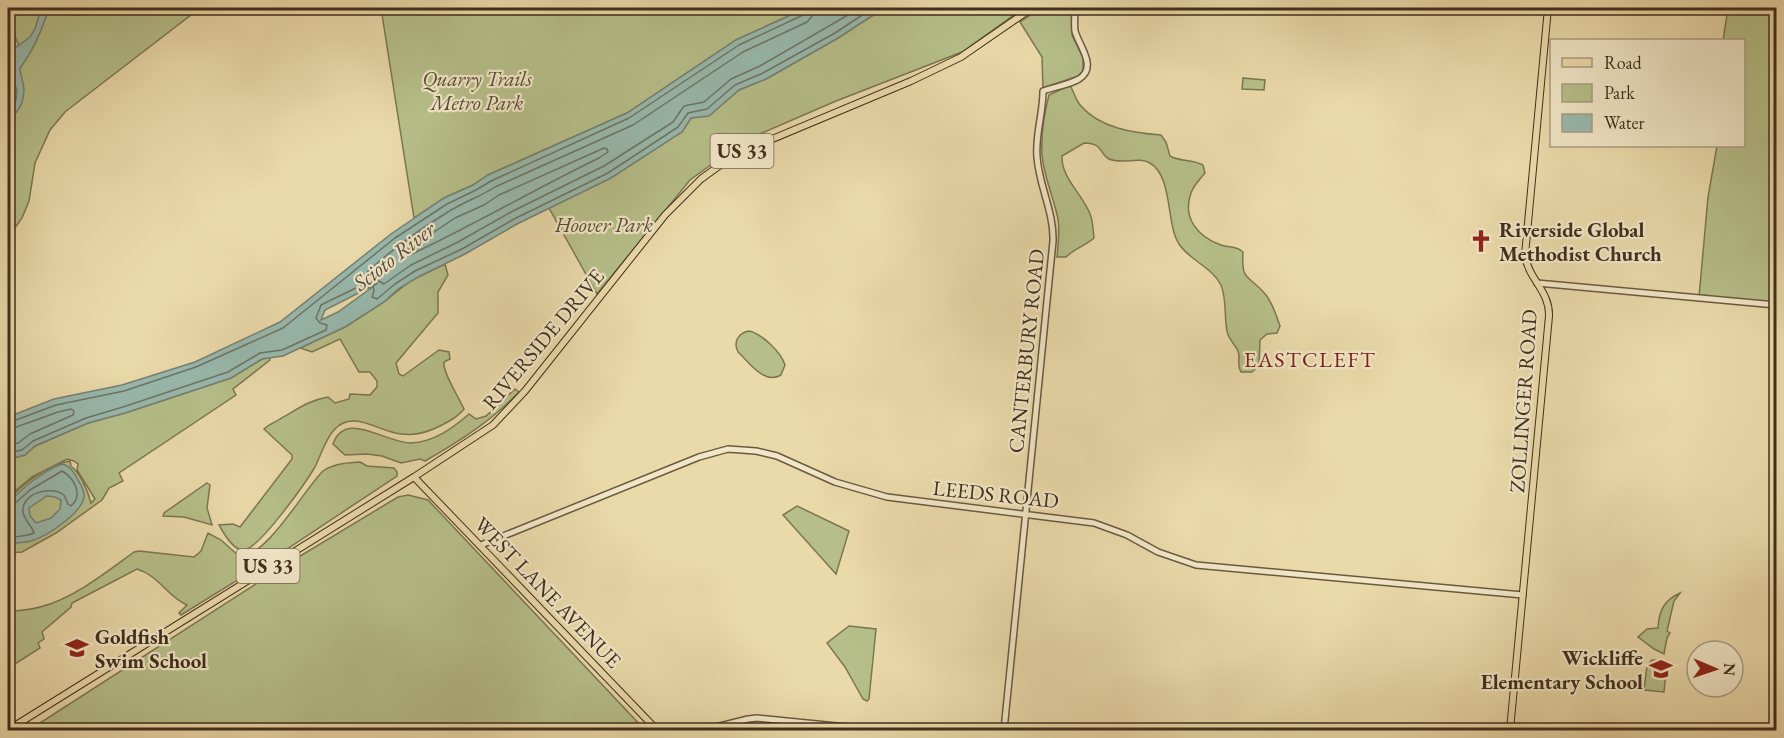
<svg xmlns="http://www.w3.org/2000/svg" width="1784" height="738" viewBox="0 0 1784 738" font-family="'EB Garamond',serif">
<style>
.green{fill:#b6bf89;stroke:#7c7653;stroke-width:1.5}
.water{fill:#98b9ae;stroke:#758174;stroke-width:1.5;fill-rule:evenodd}
.lines{fill:none;stroke-linecap:round;stroke-linejoin:round}
.shore{stroke:#6c7466;stroke-width:1.5}
.stream{stroke:#758174;stroke-width:1.5}
.minor-casing{stroke:#6b5940;stroke-width:8}
.major-casing{stroke:#412e1d;stroke-width:8}
.minor{stroke:#f1e6c7;stroke-width:5}
.major{stroke:#ead9a9;stroke-width:6}
.labels{text-anchor:middle;dominant-baseline:central;stroke-width:4.5;stroke-linejoin:round;paint-order:stroke}
.shield{fill:#f1e6c7;stroke:#766550;stroke-width:1.5}
.shield-label{font-size:20px;font-weight:bold;fill:#412e1d}
.park-label{font-size:21px;font-style:italic;fill:#584b33;stroke:#f1e6c7}
.poi-label{font-size:21px;font-weight:bold;fill:#412e1d;stroke:#f1e6c7;text-anchor:start}
.street-label{font-size:21px;fill:#412e1d;stroke:#f1e6c7}
.water-label{font-size:22px;font-style:italic;fill:#524a3a;stroke:#f1e6c7}
.neighbourhood-label{font-size:22px;letter-spacing:1.5px;fill:#7a1f14;stroke:#f1e6c7}
</style>
<rect width="100%" height="100%" fill="#ead9a9"/>
<filter id="stains"><feTurbulence type="fractalNoise" baseFrequency=".00333" numOctaves="4"/><feColorMatrix values="0 0 0 0 .2 0 0 0 0 .09 0 0 0 0 .02 0 0 0 .5 -.17"/></filter>
<radialGradient id="worn" r=".72"><stop offset=".6" stop-color="#630" stop-opacity="0"/><stop offset="1" stop-color="#630" stop-opacity=".3"/></radialGradient>
<path class="green" d="M8,8H200L87,95L65,112L50,130L35,163L29,201L22,218L9,236L8,234Z
M381,8H806L736,40L627,113L488,175L473,185L444,198L414,218Z
M884,8H1024L962,52L836,101L762,133L719,159L690,180L597,294L549,208L682,132L691,118L709,115L739,90L766,79L838,38Z
M1041,8H1073L1072,35L1083,58V71L1078,76L1043,88L1042,57L1020,22Z
M1730,8H1776V305L1699,297L1708,197L1717,146H1744V40H1723L1727,15Z
M1243,78L1265,80L1264,90L1242,89Z
M1070,85C1074,92 1076,101 1081,106C1100,128 1133,133 1161,135L1166,142L1170,156C1181,162 1191,159 1203,165L1205,173C1200,179 1193,186 1191,193C1182,218 1198,237 1221,245C1229,248 1236,245 1243,252C1241,283 1249,274 1266,295C1273,304 1276,315 1280,326L1277,333L1267,334L1260,340L1259,365L1252,372H1241C1236,365 1241,359 1238,351C1235,344 1228,339 1227,331C1224,316 1227,300 1221,285C1212,267 1189,260 1179,244C1166,225 1173,176 1150,163C1138,156 1123,165 1109,159C1104,157 1102,150 1097,146C1094,144 1088,143 1084,143L1062,156C1061,178 1083,195 1090,214C1093,221 1093,230 1094,238C1085,246 1075,248 1066,257H1057C1058,244 1060,232 1058,219C1054,198 1044,178 1042,155C1041,136 1044,114 1049,95Z
M445,264L448,275L438,292V313L396,363L399,374L403,376L439,350L449,352L450,359L444,362C442,371 459,398 464,409C459,416 450,421 442,425C429,432 417,436 402,434C380,433 353,408 334,430C325,440 321,455 315,467C306,482 260,548 244,550C233,551 223,532 219,525L233,524L240,527L292,459V455L264,429C269,424 274,423 280,419C298,409 307,401 328,397L335,403L349,399L350,394L370,395L377,387V381L370,372H359L340,339L312,352L300,348L345,327L384,302L410,281Z
M749,331C762,334 781,352 785,365L781,375C764,385 749,362 738,352C733,342 738,333 749,331Z
M269,357L270,360L233,389L236,395L119,473L123,481L109,488L102,500L56,533L22,552L8,553V500C23,484 48,464 70,461L71,466C80,473 88,491 91,503L95,499L77,470L78,464L74,461L67,459L32,477L8,497V459L25,455L35,446L88,423L125,413L231,378L262,359Z
M515,389L519,392C491,421 460,441 425,461L420,459L401,463L382,456L367,454L345,455L333,444C345,409 385,443 411,443C434,442 453,428 469,414L476,419L486,416Z
M360,462L367,466L394,468L397,472V476L278,555L181,615L179,613L187,605C168,597 158,575 137,569L72,603L71,607L42,632L44,639L38,643L40,648L15,664L8,653V612C18,610 30,610 40,607C73,599 108,571 134,552L139,551L194,557L201,551L208,533L221,540L240,557C268,555 303,491 323,471C335,463 346,463 360,462Z
M207,483L210,485L207,508L212,525L184,517L163,516L164,513Z
M408,495L428,500L645,730H29L287,564L398,497Z
M797,506L849,531L836,574L783,515Z
M1680,593L1674,601L1667,631L1670,633L1667,638L1664,654L1654,649L1638,637L1647,629L1658,628C1659,611 1664,600 1680,593Z
M849,626L876,629L869,699L867,701L863,699L845,667L827,643Z
M1652,660L1667,661L1664,692L1644,690L1647,666Z"/>
<path class="water" d="M57,8H89L86,13C73,17 67,16 57,8Z
M806,8H884L838,38L766,79L739,90L709,116L691,118L682,132L611,178L517,224L465,254L418,277L398,289L384,302L345,327L283,356L262,359L231,378L125,413L88,423L35,446L25,455L8,459V417L54,399L122,385L195,362L280,322L391,234L444,198L473,185L488,175L627,113L736,40ZM378,283L338,312L321,320L325,310Z
M41,9L49,8C42,30 34,50 20,68C20,74 22,78 23,83C26,96 21,113 8,118V112L16,100L17,90L12,76L13,64L8,62V53L30,37L35,29Z
M62,464C71,466 74,473 78,480C81,485 85,491 84,497C82,513 46,537 31,541C23,543 15,543 8,543V503C24,487 41,472 62,464ZM47,496L55,497L61,500L60,509L51,518L36,523L30,516L29,508Z"/>
<g class="lines">
<path class="shore" d="M814,8L813,15L807,22L743,52L633,125L495,187C480,197 463,202 448,212C420,229 393,249 368,271L367,274L384,284L411,265L458,242L511,212L604,166L673,122L684,106L704,102L731,79L760,66L860,8
M604,148L607,149L608,152L599,158C535,189 474,225 410,255L406,254L407,250L455,218L484,205L499,195Z
M8,423L56,405L124,391L196,367L283,328L395,238L447,204L476,190L491,181L629,118L739,45L803,15L806,8
M8,430L58,412L71,409L74,411L73,415L30,434L18,443L8,445
M8,453L22,450L33,441L86,418L123,407L228,372L260,353L282,350L326,330L327,325L320,323L316,318L321,305L366,283L373,286L374,291L372,297L377,299L395,284L415,271L462,249L514,219L608,173L678,127L688,113L707,109L735,85L763,73L835,33L873,8
M8,507L13,505L30,490L62,471C74,478 84,495 71,506L68,504L64,495C51,485 21,493 23,512C24,520 32,526 34,533L28,535L8,538"/>
<path class="stream" d="M8,21L19,45"/>
<g class="minor-casing">
<path id="minor" d="M1537,283L1776,305
M481,545L699,457L728,449L756,451L777,456L835,482L887,497L1094,523L1127,535L1158,552L1196,565L1523,595
M704,730L748,719L757,718L877,730
M1004,730L1053,241C1054,212 1039,186 1037,157C1035,135 1043,114 1043,91C1054,87 1069,85 1079,79C1098,67 1079,46 1075,31C1074,24 1075,15 1075,8"/>
</g>
<g class="major-casing">
<path id="major" d="M414,477L657,730
M8,730L414,477L493,425L525,391L665,215L701,179L734,155L911,81L961,57L1032,8
M1510,730L1549,316C1550,291 1528,279 1525,255L1548,8"/>
</g>
<use href="#minor" class="minor"/>
<use href="#major" class="major"/>
</g>
<defs>
<g id="church-bare" transform="scale(1.8)"><path d="M-1.2-6h2.4v3.5h3.3v2.4h-3.3V6h-2.4V-.1h-3.3v-2.4h3.3Z" fill="#8f2418" stroke="#f1e6c7" stroke-width="2.5" paint-order="stroke"/></g>
<g id="school-bare" transform="scale(1.8)"><path d="M0-5L7-2L0 1L-7-2ZM-4 1L0 2.5L4 1V4Q0 6-4 4Z" fill="#8f2418" stroke="#f1e6c7" stroke-width="2.5" paint-order="stroke"/></g>
</defs>
<g fill-rule="evenodd">
<use href="#church-bare" x="1481" y="241"/>
<use href="#school-bare" x="77" y="648"/>
<use href="#school-bare" x="1661" y="669"/>
</g>
<g class="labels">
<g class="shield">
<rect x="710.5" y="134" width="63" height="34" rx="4.5"/>
<rect x="236.5" y="549" width="63" height="34" rx="4.5"/>
</g>
<g class="shield-label">
<text x="742" y="151">US 33</text>
<text x="268" y="566">US 33</text>
</g>
<g class="park-label">
<text x="477" y="78">Quarry Trails<tspan x="477" dy="24">Metro Park</tspan></text>
<text x="604" y="224">Hoover Park</text>
</g>
<g class="poi-label">
<text x="1499" y="229">Riverside Global<tspan x="1499" dy="24">Methodist Church</tspan></text>
<text x="95" y="636">Goldfish<tspan x="95" dy="24">Swim School</tspan></text>
<text x="1643" y="657" text-anchor="end">Wickliffe<tspan x="1643" dy="24">Elementary School</tspan></text>
</g>
<g class="street-label">
<text transform="translate(543 339) rotate(-50)">RIVERSIDE DRIVE</text>
<text transform="translate(1026 351) rotate(-84)">CANTERBURY ROAD</text>
<text transform="translate(1523 401) rotate(-86)">ZOLLINGER ROAD</text>
<text transform="translate(996 494) rotate(6)">LEEDS ROAD</text>
<text transform="translate(548 592) rotate(46)">WEST LANE AVENUE</text>
</g>
<g class="water-label">
<text transform="translate(394 256) rotate(-38)">Scioto River</text>
</g>
<g class="neighbourhood-label">
<text x="1310" y="359">EASTCLEFT</text>
</g>
</g>
<rect width="1784" height="738" fill="none" stroke="#ead9a9" stroke-width="30"/>
<rect x="9" y="9" width="1766" height="720" fill="none" stroke="#412e1d" stroke-width="3"/>
<rect x="15" y="15" width="1754" height="708" fill="none" stroke="#412e1d" stroke-width="1.5"/>
<rect x="1550" y="39" width="195" height="108" fill="#f1e6c7" stroke="#ab9c83" stroke-width="1.5"/>
<rect x="1562" y="58" width="30" height="9" fill="#ead9a9" stroke="#ab9c83" stroke-width="1.5"/>
<text x="1604" y="69" font-size="18" fill="#412e1d">Road</text>
<rect x="1562" y="84" width="30" height="18" fill="#b6bf89" stroke="#ab9c83" stroke-width="1.5"/>
<text x="1604" y="99" font-size="18" fill="#412e1d">Park</text>
<rect x="1562" y="114" width="30" height="18" fill="#98b9ae" stroke="#ab9c83" stroke-width="1.5"/>
<text x="1604" y="129" font-size="18" fill="#412e1d">Water</text>
<g transform="translate(1715 669) rotate(92)"><circle r="28" fill="#f1e6c7" stroke="#ab9c83" stroke-width="1.5"/>
<path d="M0-4.5L10 22L0 15L-10 22Z" fill="#8f2418"/>
<text y="-9" font-size="16" font-weight="bold" text-anchor="middle" fill="#412e1d">N</text>
</g>
<rect width="100%" height="100%" filter="url(#stains)"/>
<rect width="100%" height="100%" fill="url(#worn)"/>
</svg>
